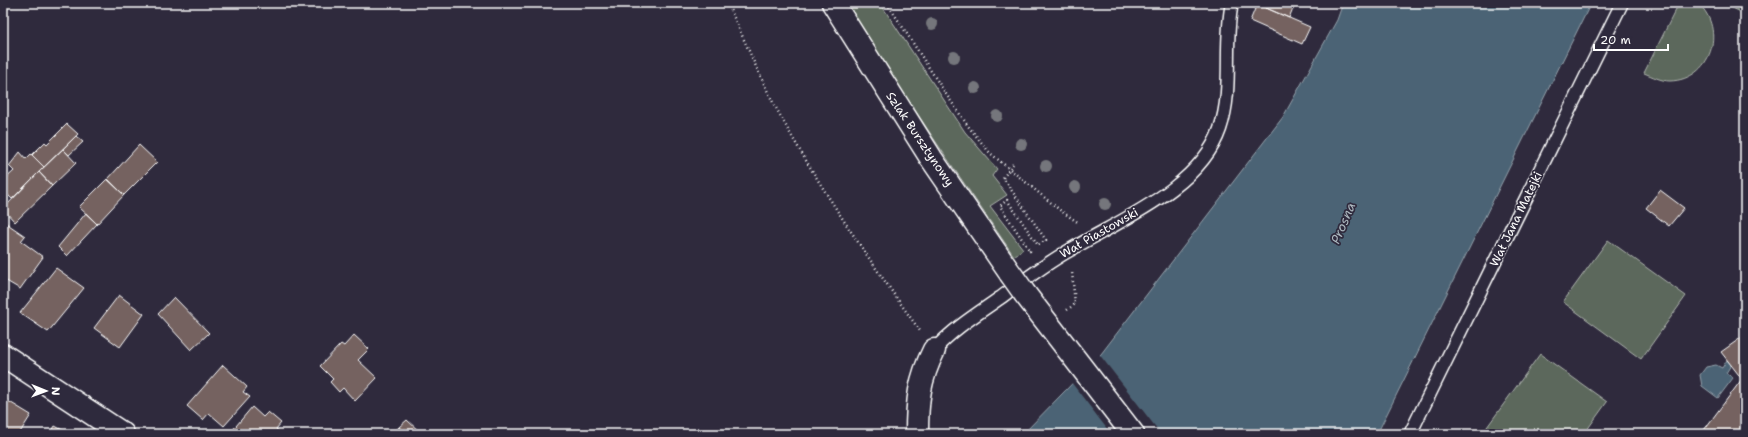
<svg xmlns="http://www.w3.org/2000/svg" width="1748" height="437" viewBox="0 0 1748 437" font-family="'Shantell Sans',sans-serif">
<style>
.green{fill:#5c685c;stroke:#aeb4ae}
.water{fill:#4c6474;stroke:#94a2ac}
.pier{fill:#2f2a3d}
.building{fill:#746261;stroke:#fff}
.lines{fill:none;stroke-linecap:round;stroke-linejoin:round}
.lane-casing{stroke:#fff;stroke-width:15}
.street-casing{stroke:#fff;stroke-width:25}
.secondary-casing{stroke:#fff;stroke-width:25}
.path{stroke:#fff;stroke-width:2.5;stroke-dasharray:1 3;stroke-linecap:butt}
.lane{stroke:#2f2a3d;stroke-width:12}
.street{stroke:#2f2a3d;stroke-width:22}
.secondary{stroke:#2f2a3d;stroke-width:22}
.secondary-bridge-casing{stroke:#fff;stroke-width:25;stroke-linecap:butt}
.secondary-bridge{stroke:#2f2a3d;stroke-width:22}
.tree{fill:#75767b}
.labels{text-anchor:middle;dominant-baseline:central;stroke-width:3.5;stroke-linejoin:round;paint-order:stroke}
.street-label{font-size:12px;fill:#fff;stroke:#2f2a3d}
.water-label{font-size:13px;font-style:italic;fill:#aeb9c0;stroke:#2f2a3d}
</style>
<rect width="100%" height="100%" fill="#2f2a3d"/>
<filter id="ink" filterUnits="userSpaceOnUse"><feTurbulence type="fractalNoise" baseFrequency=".025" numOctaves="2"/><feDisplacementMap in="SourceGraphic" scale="8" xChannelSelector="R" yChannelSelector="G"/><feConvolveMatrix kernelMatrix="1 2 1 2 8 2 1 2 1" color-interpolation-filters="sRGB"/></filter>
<g filter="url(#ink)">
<path class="green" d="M847,3H880L965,132L997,169L992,176L1007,195L990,206L1023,249L1014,256C957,173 899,90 847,3Z
M1679,3H1698C1727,30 1711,80 1670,81C1661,81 1652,76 1644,73Z
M1722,3H1745V14Z
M1608,240L1686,296L1641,359L1563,302Z
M1540,354L1607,402L1584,434H1482Z"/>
<path class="water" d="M1343,3H1591L1377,434H1023L1101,354L1283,117L1337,20Z
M1727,360L1731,365L1726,373L1733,378L1718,398L1702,386L1700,375L1706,367L1716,365L1722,368Z"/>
<path class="pier" d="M1099,354L1134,399L1161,434H1111L1071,382Z"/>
<path class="building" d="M1260,3H1295L1289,18L1259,5Z
M1257,4L1310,27L1302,44L1250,21Z
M67,124L78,134L44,167L32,155L45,142L47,144Z
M76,136L83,142L69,155L63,149Z
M139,145L157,162L124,195L108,179Z
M63,149L76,163L52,186L39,172Z
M20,152L26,159L31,154L44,167L12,199L3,190V181L14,171L9,166Z
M39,172L52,186L15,222L3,209Z
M107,179L124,195L97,224L79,207Z
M1660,190L1684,208L1669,226L1646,208Z
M86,213L97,224L67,256L58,247Z
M3,221L25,236L21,241L43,257L20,289L3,279Z
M56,268L84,288L48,332L20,313Z
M119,295L144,314L120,347L94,328Z
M174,297L209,333L191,350L158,314Z
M354,335L369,349L358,360L377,378L355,401L343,388L339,392L330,382L333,379L320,366L341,344L344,346Z
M1745,335V434H1701L1742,379L1721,352Z
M223,365L247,387L243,392L250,397L224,426L209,413L203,420L187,406Z
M3,398L31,415L19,434H3Z
M252,407L263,417L268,412L281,423L276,429L283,434H233L231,432Z
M407,420L421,433L420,434H406L399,427Z
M55,426L70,434H50Z
M399,427L406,434H392Z"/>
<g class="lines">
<g class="lane-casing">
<path id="lane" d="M934,350C953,329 977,314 1000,298C1023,281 1045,264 1070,250C1120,220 1200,188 1220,129C1234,88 1223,45 1232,3
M1410,434L1622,3"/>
</g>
<g class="street-casing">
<path id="street" d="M3,355L123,434
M917,434C917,401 919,380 934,350"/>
</g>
<g class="secondary-casing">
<path id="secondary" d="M833,3L931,158L1010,273
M1025,294L1133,434"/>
</g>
<path class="path" d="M727,3C743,36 757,71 774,104C816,183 868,258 920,331
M887,3L944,91L968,126L990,153L1061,211L1079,223
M1013,164L1003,178L1046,240L1038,245L1007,200L1000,206L1030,251L1028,252
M1067,310L1075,304L1072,272L1073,271"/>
<use href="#lane" class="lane"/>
<use href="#street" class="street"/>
<use href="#secondary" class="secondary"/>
<g class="secondary-bridge-casing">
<path id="secondary-bridge" d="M1010,273L1025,294"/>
</g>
<use href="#secondary-bridge" class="secondary-bridge"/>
</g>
<g class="tree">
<circle cx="932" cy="24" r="6"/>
<circle cx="954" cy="57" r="6"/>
<circle cx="975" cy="88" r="6"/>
<circle cx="997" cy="116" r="6"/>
<circle cx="1021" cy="144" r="6"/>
<circle cx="1046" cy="166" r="6"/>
<circle cx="1075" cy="187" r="6"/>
<circle cx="1105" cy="204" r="6"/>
</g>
</g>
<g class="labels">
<g class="street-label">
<text transform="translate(920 139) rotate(56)">Szlak Bursztynowy</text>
<text transform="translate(1516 219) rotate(-64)">Wał Jana Matejki</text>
<text transform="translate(1099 233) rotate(-30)">Wał Piastowski</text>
</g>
<g class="water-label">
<text transform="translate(1343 223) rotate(-67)">Prosna</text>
</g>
</g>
<rect width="1748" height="437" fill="none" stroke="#2f2a3d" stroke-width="16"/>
<rect x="8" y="8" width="1732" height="421" fill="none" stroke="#fff" stroke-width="1.5" filter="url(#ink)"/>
<g transform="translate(46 391) rotate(91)" stroke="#2f2a3d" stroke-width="3" paint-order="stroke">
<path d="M0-3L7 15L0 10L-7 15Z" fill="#ffffff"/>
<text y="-6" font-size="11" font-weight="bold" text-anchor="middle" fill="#ffffff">N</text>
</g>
<path d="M1594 44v6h74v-6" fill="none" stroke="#ffffff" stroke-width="2"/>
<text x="1600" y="44" font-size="12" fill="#ffffff" stroke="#2f2a3d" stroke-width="3" paint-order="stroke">20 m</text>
</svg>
